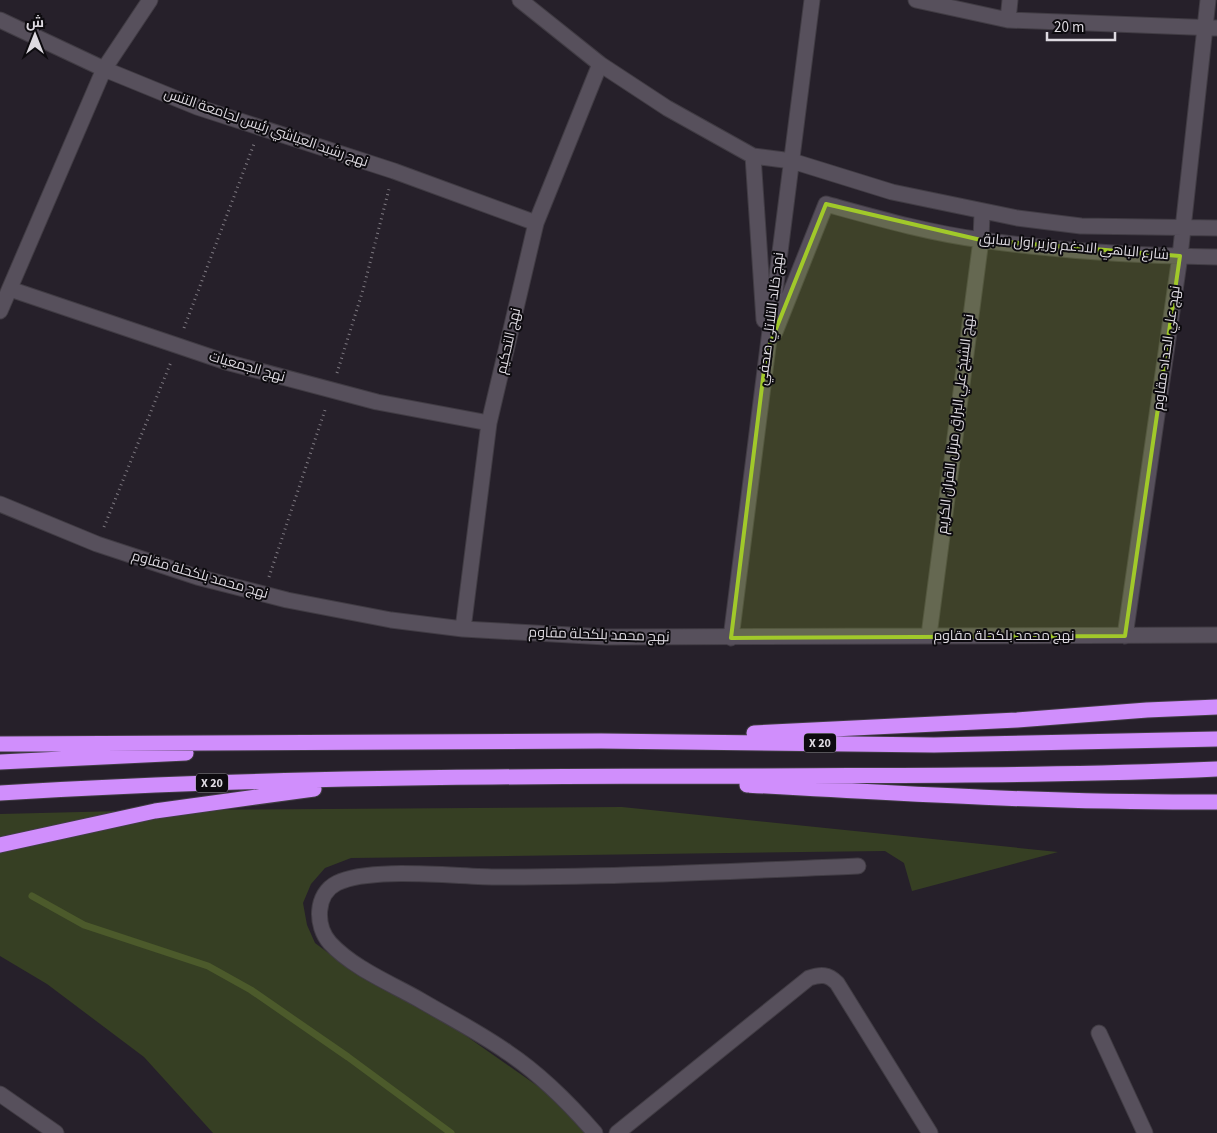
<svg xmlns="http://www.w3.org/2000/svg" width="1217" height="1133" viewBox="0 0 1217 1133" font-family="'Source Sans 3',Cairo,sans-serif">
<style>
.green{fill:#363f23}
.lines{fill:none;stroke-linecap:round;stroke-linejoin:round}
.stream{stroke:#4c5a2b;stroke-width:7}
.street-casing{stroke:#413c44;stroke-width:17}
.highway-casing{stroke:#413c44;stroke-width:17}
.path{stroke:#7e7981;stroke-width:3;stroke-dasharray:1 4;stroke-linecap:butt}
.street{stroke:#57505c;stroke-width:15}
.highway{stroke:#d08efc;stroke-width:15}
.marked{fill:#a1c92a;fill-opacity:0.2;stroke:#a1c92a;stroke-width:4;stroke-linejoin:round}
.labels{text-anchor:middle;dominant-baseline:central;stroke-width:4;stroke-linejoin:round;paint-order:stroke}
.shield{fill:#0d0b0f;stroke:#9f9ca2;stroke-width:1}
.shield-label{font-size:12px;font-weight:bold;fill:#dedae1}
.street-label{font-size:14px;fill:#dedae1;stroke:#0d0b0f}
</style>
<rect width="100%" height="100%" fill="#26202a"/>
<path class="green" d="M622,807L1058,852L912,891L904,863L885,851L351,858L325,868L311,884L303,903L307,925L315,943L347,967L449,1024L556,1099L585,1133H213L144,1057L47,984L0,956V814L163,810Z"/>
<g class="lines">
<path class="stream" d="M32,896L84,925L208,966L251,990L348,1057L451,1133"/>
<g class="street-casing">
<path id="street" d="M520,0L600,64L667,108L753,156L792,161L892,192L1017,218L1081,226L1217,228
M916,0L1008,20L1217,28
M0,20L104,69L197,107L394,171L536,223
M1008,20L1010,0
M753,156L764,320
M10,289L226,362L377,402L489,423
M0,311L104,69L150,0
M775,332L826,204C877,218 929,233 982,240C1060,251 1138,256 1217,257
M0,504L97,544L197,577L287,600L391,620L463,629L606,637L1217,635
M463,629L489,423L536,223L600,64
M929,635L981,240L982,213
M1125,636L1180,256L1208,0
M731,638L812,0
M1099,1033L1145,1133
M0,1094L56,1133
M595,1133C569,1103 540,1074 507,1052C480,1033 449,1017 420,1000C390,983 353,968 330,943C315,926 315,894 337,883C371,866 457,877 498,877C618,877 738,871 858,866
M617,1133L809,978C821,974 828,974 837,983L930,1133"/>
</g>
<g class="highway-casing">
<path id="highway" d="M754,733L1017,720L1147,710L1217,707
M0,744L601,741L934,745L1217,739
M0,762L186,753
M747,785C904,794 1060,803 1217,802
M0,793C252,777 505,776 758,776C911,775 1064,776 1217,769
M0,845L155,811L314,789"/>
</g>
<path class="path" d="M184,328L254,144
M337,373L363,290L389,189
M104,527L171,362
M269,577L326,407"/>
<use href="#street" class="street"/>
<use href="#highway" class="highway"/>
</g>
<path class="marked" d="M826,204L981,240L1180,256L1125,636L731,638L766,354Z"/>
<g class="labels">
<g class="shield">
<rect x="804" y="733.5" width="32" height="19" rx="4"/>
<rect x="196" y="773.5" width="32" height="19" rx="4"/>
</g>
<g class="shield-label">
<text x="820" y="743">X 20</text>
<text x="212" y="783">X 20</text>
</g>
<g class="street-label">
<text transform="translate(266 128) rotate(19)">نهج رشيد العياشي رئيس لجامعة التنس</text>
<text transform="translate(1074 247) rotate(5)">شارع الباهي الادغم وزير اول سابق</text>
<text transform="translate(771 319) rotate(-83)">نهج خالد التلاتلي صحفي</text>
<text transform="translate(509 341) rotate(-77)">نهج التحكيم</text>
<text transform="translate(1167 348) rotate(-82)">نهج علي الحداد مقاوم</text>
<text transform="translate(247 367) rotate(16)">نهج الجمعيات</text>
<text transform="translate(956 424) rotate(-83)">نهج الشيخ علي البراق مرتل القران الكريم</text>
<text transform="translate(200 575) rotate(16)">نهج محمد بلكحلة مقاوم</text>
<text transform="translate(599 635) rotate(2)">نهج محمد بلكحلة مقاوم</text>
<text x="1004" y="636">نهج محمد بلكحلة مقاوم</text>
</g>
</g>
<g transform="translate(35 35)" stroke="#0d0b0f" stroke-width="4" paint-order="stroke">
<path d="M0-4L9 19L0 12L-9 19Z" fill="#dedae1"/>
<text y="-8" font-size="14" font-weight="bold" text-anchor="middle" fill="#dedae1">ش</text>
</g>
<path d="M1047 32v8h68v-8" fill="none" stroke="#dedae1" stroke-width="2.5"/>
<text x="1054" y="32" font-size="15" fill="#dedae1" stroke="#0d0b0f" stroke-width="4" paint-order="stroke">20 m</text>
</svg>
